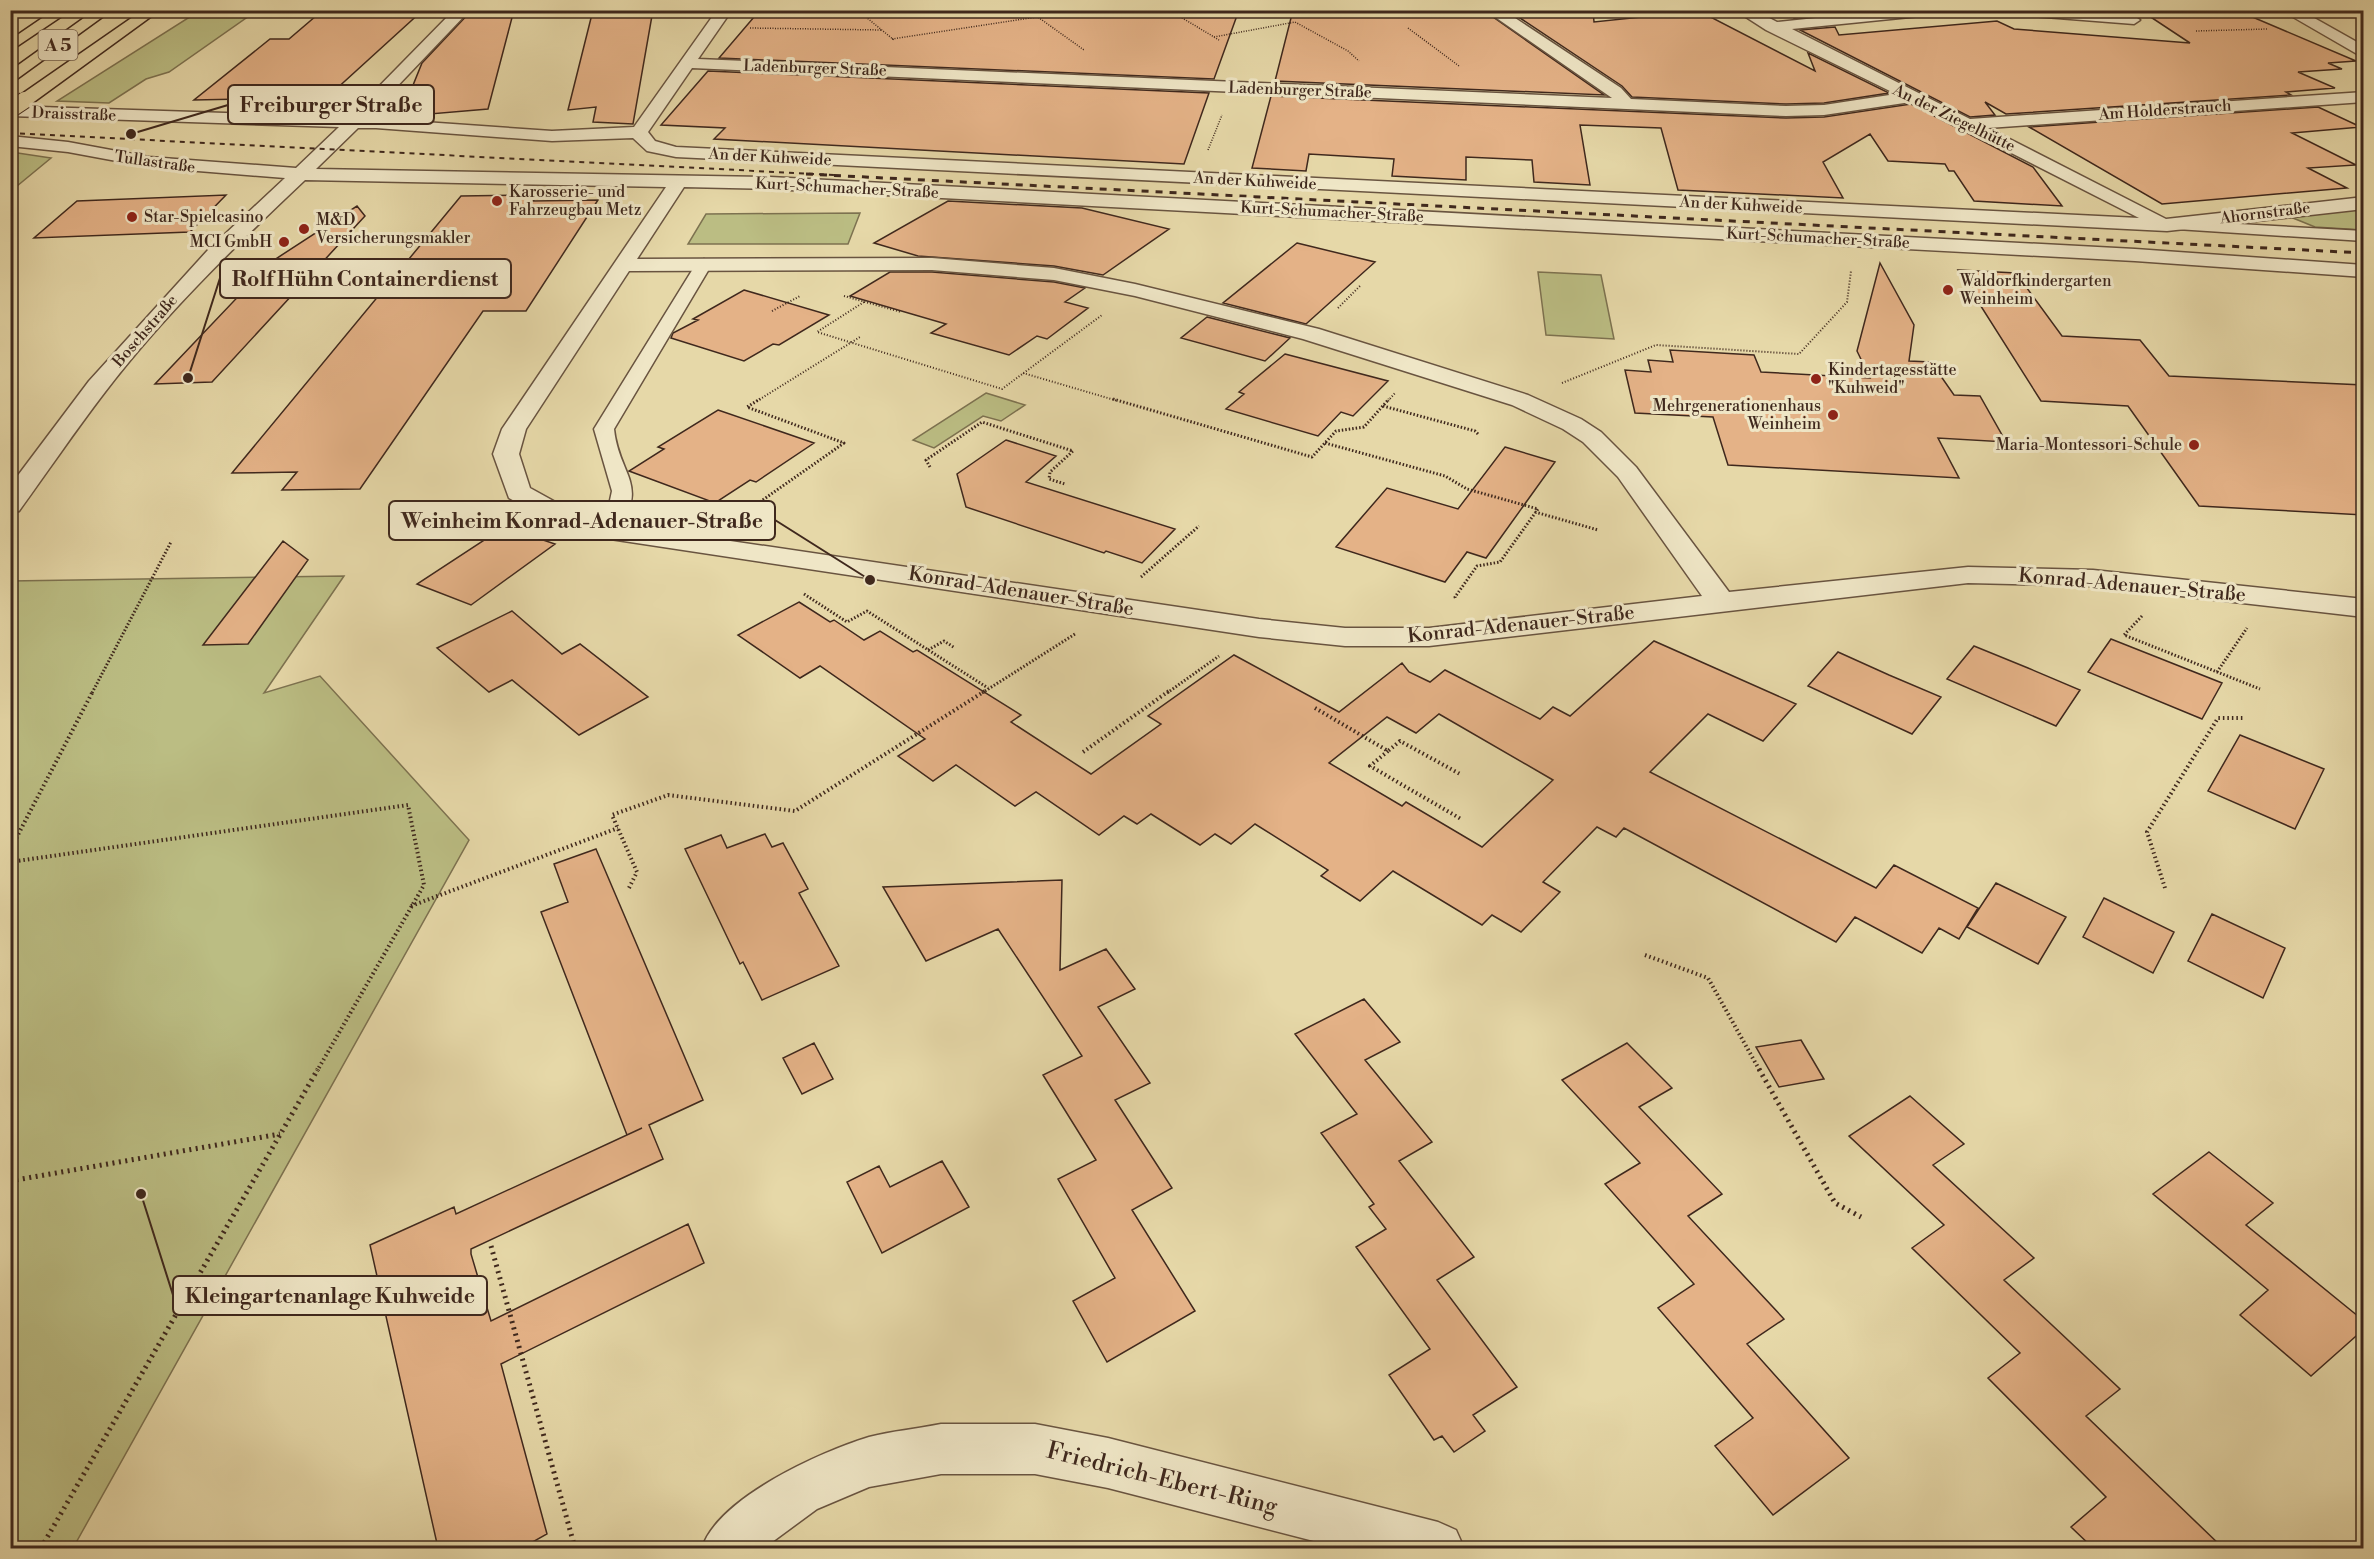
<svg xmlns="http://www.w3.org/2000/svg" width="2374" height="1559" viewBox="0 0 2374 1559" font-family="'Libre Bodoni',serif">
<style>
.green{fill:#bbbd83;stroke:#7d7250;stroke-width:1.5}
.building{fill:#e4b287;stroke:#3f281d;stroke-width:1.5;fill-rule:evenodd}
.lines{fill:none;stroke-linecap:round;stroke-linejoin:round}
.service-casing{stroke:#695440;stroke-width:3}
.minor-casing{stroke:#695440;stroke-width:3}
.motorway-casing{stroke:#3f281d;stroke-width:3}
.path-far4{stroke:#3f281d;stroke-width:1.5;stroke-dasharray:1 1.5;stroke-linecap:butt}
.path-far3{stroke:#3f281d;stroke-width:2;stroke-dasharray:1 2;stroke-linecap:butt}
.path-far2{stroke:#3f281d;stroke-width:3;stroke-dasharray:1.5 2;stroke-linecap:butt}
.path-far1{stroke:#3f281d;stroke-width:4;stroke-dasharray:1.5 3;stroke-linecap:butt}
.path{stroke:#3f281d;stroke-width:5;stroke-dasharray:2 4.5;stroke-linecap:butt}
.service{fill:#efe6c6;fill-rule:evenodd}
.minor{fill:#efe6c6;fill-rule:evenodd}
.motorway{fill:#e6d8a8;fill-rule:evenodd}
.rail-far1{stroke:#3f281d;stroke-width:2;stroke-dasharray:5 5;stroke-linecap:butt}
.rail{stroke:#3f281d;stroke-width:3;stroke-dasharray:7 7;stroke-linecap:butt}
.motorway-bridge-casing{stroke:#3f281d;stroke-width:18;stroke-linecap:butt}
.motorway-bridge{stroke:#e6d8a8;stroke-width:16}
.poi-dot{fill:#8f2418;stroke:#efe6c6;stroke-width:2}
.labels{text-anchor:middle;dominant-baseline:central;stroke-width:6;stroke-linejoin:round;paint-order:stroke}
.far-street-label{font-size:16px;fill:#3f281d;stroke:#efe6c6}
.far-poi-label{font-size:16px;fill:#3f281d;stroke:#efe6c6;text-anchor:start}
.shield{fill:#efe6c6;stroke:#746150;stroke-width:1.5}
.shield-label{font-size:18px;font-weight:bold;fill:#3f281d}
.street-label{font-size:20px;fill:#3f281d;stroke:#efe6c6}
.near-street-label{font-size:24px;fill:#3f281d;stroke:#efe6c6}
.leader{fill:none;stroke:#3f281d;stroke-width:2}
.callout-dot{fill:#3f281d;stroke:#efe6c6;stroke-width:2}
.callout{fill:#efe6c6;stroke:#3f281d;stroke-width:2}
.callout-label{font-size:21px;text-anchor:middle;font-weight:bold;fill:#3f281d}
</style>
<rect width="100%" height="100%" fill="#e6d8a8"/>
<filter id="stains"><feTurbulence type="fractalNoise" baseFrequency=".00333" numOctaves="4"/><feColorMatrix values="0 0 0 0 .2 0 0 0 0 .09 0 0 0 0 .02 0 0 0 .5 -.17"/></filter>
<radialGradient id="worn" r=".72"><stop offset=".6" stop-color="#630" stop-opacity="0"/><stop offset="1" stop-color="#630" stop-opacity=".3"/></radialGradient>
<path class="green" d="M199,11H256L169,72L146,79L109,103L57,101Z
M10,152H11L51,158L11,191Z
M2363,208V230L2315,227L2293,218L2295,214Z
M860,213L848,244H688L706,214Z
M1538,272L1601,275L1614,339L1546,335Z
M986,393L1025,405L1001,421L983,416L934,448L913,440Z
M344,576L264,693L320,676L469,840L73,1548H11L10,581Z"/>
<path class="building" d="M323,10H423L334,91H321L316,95H300L296,98L194,100L270,39H289Z
M472,10H514L488,109L430,114L432,108L403,110L422,63Z
M593,10H653L633,124L593,122L596,107L568,110Z
M760,10H1239L1214,79L719,58Z
M1293,10H1483L1604,95L1275,81Z
M1508,10H1593L1594,22L1699,11L1815,71L1808,53L1889,93L1824,103L1786,104L1632,97L1622,86Z
M1790,10H1828L1830,14L1794,18Z
M2158,10H2236L2356,61L2328,63L2342,69L2298,72L2335,88L2286,92L2291,95L2006,114L1985,102L1995,115L1970,117L1800,30L1835,27L1839,35L1997,21L2014,29L2190,43L2143,12H2160Z
M708,71L1209,93L1184,164L714,139L725,128L661,125Z
M1271,96L1786,118L1824,117L1911,104L2033,167L2062,206L1974,201L1954,171H1949L1945,164L1888,161L1870,134L1823,162L1843,198L1678,190L1661,128L1580,125L1590,185L1534,182L1532,160L1466,157V180L1392,176L1394,159L1309,154L1306,171L1252,168Z
M2318,107L2361,127L2292,133L2356,165L2308,168L2347,188L2162,204L2029,127Z
M226,195L190,232L34,238L77,201Z
M537,195L533,201L598,200L526,311H483L360,489L282,490L297,472L232,473L461,196Z
M948,201L1082,208L1169,229L1103,275L1054,266L918,256L874,243Z
M357,206L365,216L212,382L155,384L271,262Z
M1297,243L1375,262L1306,324L1223,303Z
M1880,263L1914,325L1909,361L1931,362L1954,395L1980,396L2006,442L1938,438L1959,478L1728,465L1713,417L1635,413L1625,370L1651,372L1648,360L1673,362L1670,350L1754,355L1761,372L1870,378L1857,351Z
M1958,270L2016,273L2062,336L2140,340L2169,376L2364,385V515L2199,506L2128,406L2041,401Z
M890,272H932L1054,282L1085,288L1065,302L1088,308L1047,339L1037,336L1009,355L931,333L946,324L850,296Z
M744,290L829,315L779,345L773,344L744,361L671,338L673,333L698,320L693,319Z
M1207,317L1290,338L1265,361L1181,338Z
M1285,354L1388,381L1353,416L1341,412L1318,436L1226,409L1244,394L1239,392Z
M718,410L814,443L756,482L750,480L715,503L629,471L664,449L658,447Z
M1006,440L1056,456L1026,482L1175,529L1142,563L1106,551L1104,553L966,507L957,474Z
M1505,447L1555,462L1486,558L1467,552L1445,582L1336,547L1387,488L1458,509Z
M504,527L555,544L471,605L417,584Z
M283,541L308,560L248,644L203,645Z
M799,602L830,622L834,620L864,640L880,631L913,652L917,650L1021,715L1011,722L1091,774L1161,724L1148,716L1234,655L1339,712L1402,663L1409,672L1430,682L1445,670L1540,719L1553,707L1570,716L1654,641L1796,704L1763,741L1708,714L1650,772L1876,888L1894,865L1978,908L1959,939L1939,928L1922,953L1855,917L1836,942L1624,828L1616,837L1597,827L1543,882L1560,892L1521,932L1492,915L1482,925L1393,871L1360,901L1321,876L1328,870L1255,824L1231,844L1215,834L1200,845L1151,814L1137,824L1124,816L1099,835L1036,792L1015,806L956,765L933,781L898,756L925,739L820,666L800,678L738,635ZM1439,714L1553,780L1482,847L1406,802L1402,806L1329,763L1387,717L1416,733Z
M512,611L562,654L580,644L648,697L579,735L512,680L489,692L437,648Z
M2111,639L2222,683L2202,719L2088,672Z
M1974,646L2028,668L2080,690L2056,726L1947,679Z
M1838,652L1889,675L1941,697L1912,734L1808,686Z
M2240,735L2324,769L2295,829L2208,791Z
M765,834L772,847L783,843L808,889L799,893L839,966L762,1000L743,962L740,964L685,849L721,835L727,848Z
M596,849L703,1100L649,1125L663,1159L471,1249V1254L491,1321L688,1224L704,1263L501,1364L547,1534L522,1548H438L370,1245L454,1207L456,1214L642,1128L627,1135L541,912L568,902L554,864Z
M1062,880L1060,970L1106,949L1135,989L1098,1007L1150,1083L1115,1100L1172,1188L1132,1210L1195,1311L1107,1362L1073,1301L1115,1278L1058,1179L1096,1160L1043,1075L1082,1056L998,929L926,961L883,887Z
M1996,883L2066,917L2038,964L1967,927Z
M2104,898L2174,932L2153,973L2083,937Z
M2212,914L2285,948L2263,998L2188,961Z
M1364,999L1400,1042L1365,1060L1432,1142L1399,1161L1474,1257L1437,1280L1517,1387L1473,1415L1485,1431L1454,1452L1442,1436L1434,1440L1389,1375L1430,1349L1356,1247L1386,1229L1369,1207L1374,1204L1321,1133L1357,1114L1295,1034Z
M1801,1040L1824,1079L1779,1087L1756,1047Z
M814,1043L833,1079L802,1094L783,1058Z
M1627,1043L1672,1088L1639,1107L1722,1194L1688,1216L1784,1319L1747,1344L1849,1458L1773,1515L1715,1446L1753,1418L1658,1308L1694,1284L1605,1184L1640,1163L1562,1080Z
M1910,1096L1964,1144L1933,1165L2034,1258L2004,1280L2120,1389L2086,1416L2223,1548H2093L2071,1527L2106,1497L1988,1378L2020,1353L1912,1248L1944,1225L1849,1136Z
M2209,1152L2273,1203L2246,1225L2364,1321V1329L2311,1376L2240,1315L2268,1290L2153,1194Z
M942,1161L969,1207L882,1253L847,1182L879,1166L890,1187Z"/>
<g class="lines">
<g class="service-casing">
<path id="service" d="M1999,10H2058L2134,16L2140,20L2134,24L2005,14Z
M2167,220L2364,231V241L2161,228L2159,225L2161,222Z
M704,259L712,264L614,429C619,477 651,483 615,536H599L596,531L609,505L612,491L594,429L696,264Z"/>
</g>
<g class="minor-casing">
<path id="minor" d="M454,10H470L367,118L552,131L634,127L717,10H732L698,59L1612,98L1485,10H1503L1621,88L1631,99L1786,106L1824,105L1896,94L1766,30L1735,10H1754L1777,22L1891,10H1947L1940,14L1792,29L1970,119L2364,92V102L1988,128L2166,219L2364,197V209L2167,231L676,157L647,151L633,138L552,141L376,128H358L316,169L770,177L2135,249L2364,265V277L2135,261L770,189L684,187L637,259L932,258L1054,268L1135,284L1319,329L1528,395L1581,419L1601,432L1636,467L1729,592L1968,567L2093,570L2364,599V617L2093,586L1968,583L1429,646H1345L1259,637L597,537L559,526L509,498L493,454L502,429L666,187L305,180C234,247 164,315 105,392C75,431 48,471 19,511L10,513V486L89,381L208,250L285,178L149,167L68,152L10,146V136L68,142L149,157L296,168L339,127L10,116V106L349,117ZM692,68L1786,116L1824,115L1911,102L2139,218L676,147L655,141L648,132ZM932,270L1054,280L1135,296L1303,339L1512,405L1563,429L1583,442L1618,477L1702,596L1429,628H1345L1259,619L609,523L577,514L530,488L519,454L526,429L629,271Z
M2281,10H2300L2364,46V58Z
M941,1424H1035L1108,1438L1438,1522L1456,1530L1464,1548H1341L1108,1488L1035,1474H941L869,1487L817,1509L764,1548H702C718,1498 820,1452 869,1437C892,1431 917,1429 941,1424Z"/>
</g>
<g class="motorway-casing">
<path id="motorway" d="M10,10H27L10,21Z
M54,10H71L10,51V40Z
M95,10H112L10,84V71Z
M143,10H160L31,104H19L17,100L19,96Z"/>
</g>
<path class="path-far4" d="M877,10L861,13L894,40
M1028,10L1084,50
M1169,10L1219,40
M750,28L882,30
M1408,28L1459,66
M2196,31L2267,29
M1214,37L1295,22L1348,51L1359,61
M892,39L1037,17
M1208,150L1222,115"/>
<path class="path-far3" d="M844,296L901,312
M864,302L817,332L1002,389L1102,315
M1338,308L1360,286
M772,311L800,296
M1023,373L1118,401
M1562,383L1656,345L1799,354L1847,302L1851,271
M757,401L860,337
M1388,401L1395,393"/>
<path class="path-far2" d="M1113,399L1312,457L1336,431L1364,427L1389,399
M1383,406L1475,431L1479,435
M1325,443L1445,476L1467,489L1538,509L1500,562L1477,566L1455,597L1456,600
M930,467L926,460L982,422L1073,451L1050,472L1049,479L1065,484
M1535,512L1598,530
M737,518L844,443L747,407L760,399
M405,539L487,505
M1141,577L1199,526
M804,594L847,622L867,611L988,688
M2142,616L2124,635L2260,689
M928,650L944,641L955,648
M2217,672L2247,628
M92,693L171,542
M982,693L1075,634
M1167,693L1219,656"/>
<path class="path-far1" d="M1315,708L1388,751L1400,741L1460,774
M1388,751L1370,766L1461,819
M1083,752L1169,691
M10,850L93,691
M10,862L408,805L424,885L317,1071
M629,888L637,872L612,815L668,795L795,811L985,691
M2165,888L2147,832L2218,718H2244
M411,906L618,828
M1645,955L1708,978L1760,1071"/>
<path class="path" d="M1759,1069L1835,1203L1861,1217
M10,1181L280,1134
M491,1246L575,1548
M41,1548L318,1069"/>
<use href="#service" class="service"/>
<use href="#minor" class="minor"/>
<use href="#motorway" class="motorway"/>
<path class="rail-far1" d="M10,133L835,175"/>
<path class="rail" d="M806,174L2364,253"/>
<g class="motorway-bridge-casing">
<path id="motorway-bridge" d="M10,110L25,100"/>
</g>
<use href="#motorway-bridge" class="motorway-bridge"/>
</g>
<g class="poi-dot">
<circle cx="497" cy="201" r="6"/>
<circle cx="132" cy="217" r="6"/>
<circle cx="304" cy="229" r="6"/>
<circle cx="284" cy="242" r="6"/>
<circle cx="1948" cy="290" r="6"/>
<circle cx="1816" cy="379" r="6"/>
<circle cx="1833" cy="415" r="6"/>
<circle cx="2194" cy="445" r="6"/>
</g>
<g class="labels">
<g class="far-street-label">
<text transform="translate(815 68) rotate(2)">Ladenburger Straße</text>
<text transform="translate(1300 90) rotate(2)">Ladenburger Straße</text>
<text transform="translate(2165 110) rotate(-4)">Am Holderstrauch</text>
<text transform="translate(74 114) rotate(2)">Draisstraße</text>
<text transform="translate(1954 118) rotate(26)">An der Ziegelhütte</text>
<text transform="translate(770 157) rotate(3)">An der Kuhweide</text>
<text transform="translate(155 162) rotate(8)">Tullastraße</text>
<text transform="translate(1255 181) rotate(3)">An der Kuhweide</text>
<text transform="translate(847 188) rotate(3)">Kurt-Schumacher-Straße</text>
<text transform="translate(1741 205) rotate(3)">An der Kuhweide</text>
<text transform="translate(1332 212) rotate(3)">Kurt-Schumacher-Straße</text>
<text transform="translate(2265 213) rotate(-7)">Ahornstraße</text>
<text transform="translate(1818 238) rotate(3)">Kurt-Schumacher-Straße</text>
<text transform="translate(145 331) rotate(-49)">Boschstraße</text>
</g>
<g class="far-poi-label">
<text x="509" y="192">Karosserie- und<tspan x="509" dy="18">Fahrzeugbau Metz</tspan></text>
<text x="144" y="217">Star-Spielcasino</text>
<text x="316" y="220">M&amp;D<tspan x="316" dy="18">Versicherungsmakler</tspan></text>
<text x="272" y="242" text-anchor="end">MCI GmbH</text>
<text x="1960" y="281">Waldorfkindergarten<tspan x="1960" dy="18">Weinheim</tspan></text>
<text x="1828" y="370">Kindertagesstätte<tspan x="1828" dy="18">"Kuhweid"</tspan></text>
<text x="1821" y="406" text-anchor="end">Mehrgenerationenhaus<tspan x="1821" dy="18">Weinheim</tspan></text>
<text x="2182" y="445" text-anchor="end">Maria-Montessori-Schule</text>
</g>
<rect class="shield" x="38.5" y="30" width="39" height="30" rx="4.5"/>
<g class="shield-label">
<text x="58" y="45">A 5</text>
</g>
<g class="street-label">
<text transform="translate(2132 586) rotate(5)">Konrad-Adenauer-Straße</text>
<text transform="translate(1021 592) rotate(9)">Konrad-Adenauer-Straße</text>
<text transform="translate(1521 625) rotate(-6)">Konrad-Adenauer-Straße</text>
</g>
<g class="near-street-label">
<text transform="translate(1162 1479) rotate(14)">Friedrich-Ebert-Ring</text>
</g>
</g>
<path class="leader" d="M131 134L228 105M188 378L220 278M870 580L775 520M141 1194L173 1295"/>
<g class="callout-dot">
<circle cx="131" cy="134" r="6"/>
<circle cx="188" cy="378" r="6"/>
<circle cx="870" cy="580" r="6"/>
<circle cx="141" cy="1194" r="6"/>
</g>
<g class="callout">
<rect x="228" y="85" width="206" height="39" rx="6"/>
<rect x="220" y="259" width="291" height="39" rx="6"/>
<rect x="389" y="501" width="386" height="39" rx="6"/>
<rect x="173" y="1276" width="314" height="39" rx="6"/>
</g>
<g class="callout-label">
<text x="331" y="112">Freiburger Straße</text>
<text x="365" y="286">Rolf Hühn Containerdienst</text>
<text x="582" y="528">Weinheim Konrad-Adenauer-Straße</text>
<text x="330" y="1303">Kleingartenanlage Kuhweide</text>
</g>
<rect width="2374" height="1559" fill="none" stroke="#e6d8a8" stroke-width="36"/>
<rect x="12" y="12" width="2350" height="1535" fill="none" stroke="#3f281d" stroke-width="3"/>
<rect x="18" y="18" width="2338" height="1523" fill="none" stroke="#3f281d" stroke-width="1.5"/>
<rect width="100%" height="100%" filter="url(#stains)"/>
<rect width="100%" height="100%" fill="url(#worn)"/>
</svg>
